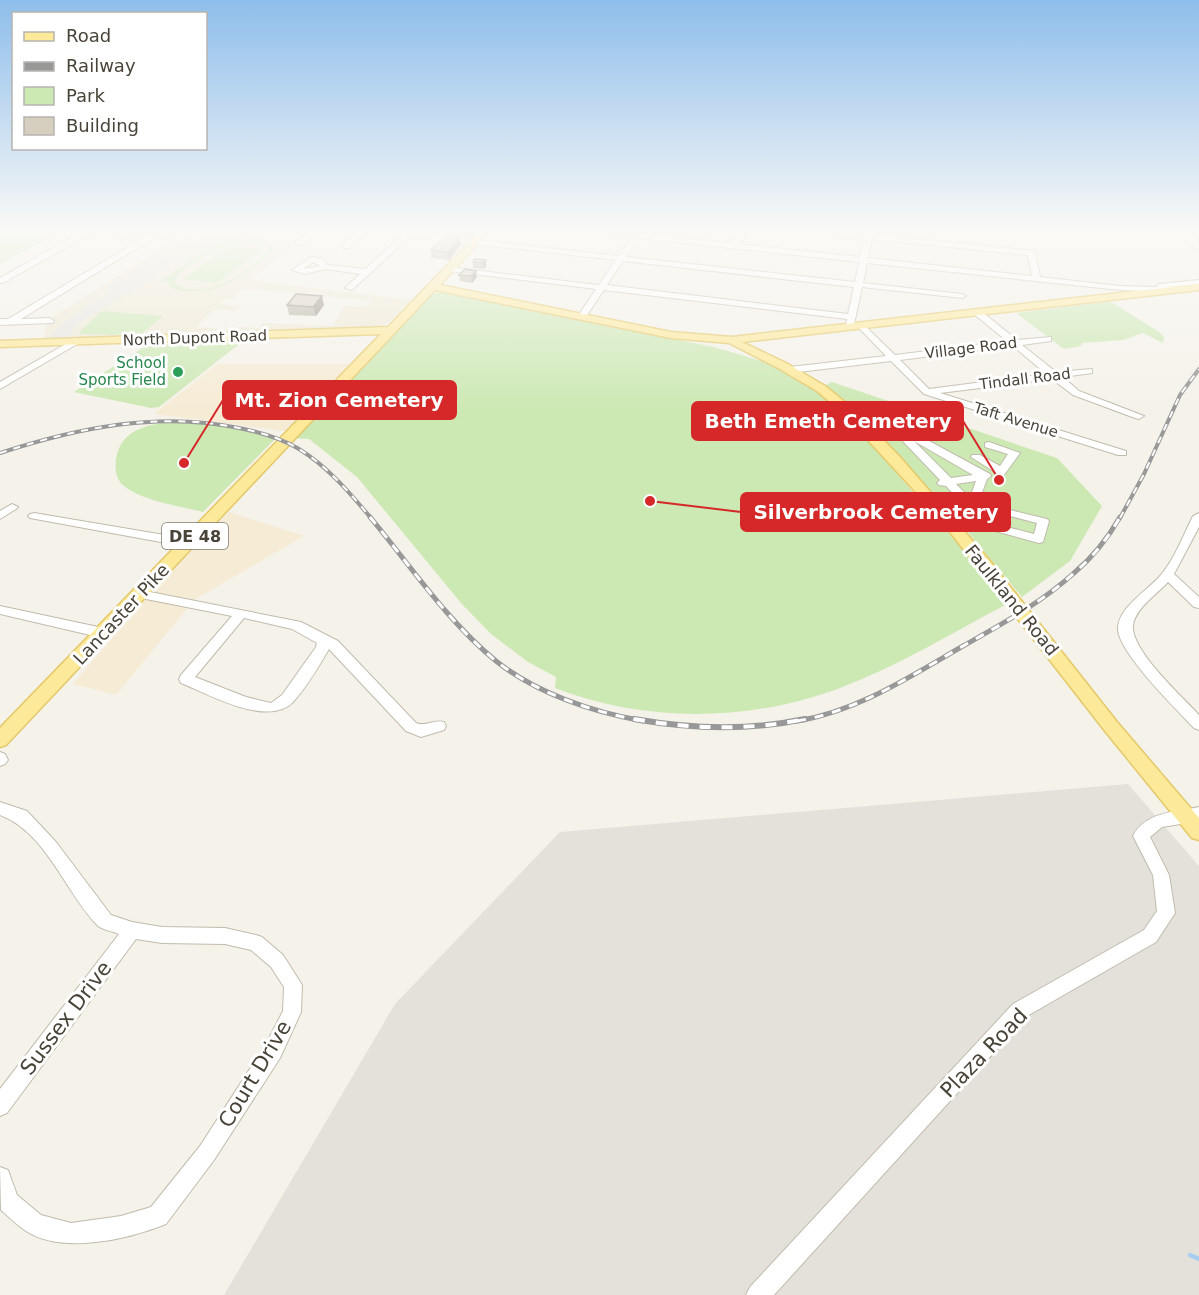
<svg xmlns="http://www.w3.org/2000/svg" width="1199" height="1295" viewBox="0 0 1199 1295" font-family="'DejaVu Sans',sans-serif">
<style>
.commercial{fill:#f6ebd5}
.industrial{fill:#e4e1db}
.education{fill:#eee8d4;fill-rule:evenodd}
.green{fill:#cce8b3;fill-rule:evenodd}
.parking{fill:#e6e5e1}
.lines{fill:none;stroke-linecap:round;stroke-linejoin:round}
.stream{stroke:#a7cdf0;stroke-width:4.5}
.minor-casing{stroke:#c0bbac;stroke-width:2}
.major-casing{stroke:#e4c869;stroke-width:3}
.minor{fill:#fff;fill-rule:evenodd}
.major{fill:#fde99a;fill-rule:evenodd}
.rail-far2-casing{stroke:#989898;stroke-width:4}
.rail-far1-casing{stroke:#989898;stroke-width:5}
.rail-casing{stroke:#989898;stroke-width:6}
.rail-far2{stroke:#fff;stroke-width:2;stroke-dasharray:7;stroke-linecap:butt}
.rail-far1{stroke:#fff;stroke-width:3;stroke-dasharray:9;stroke-linecap:butt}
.rail{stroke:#fff;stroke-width:4;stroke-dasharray:11;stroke-linecap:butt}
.wall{fill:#b8b2a4}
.shaded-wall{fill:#969186}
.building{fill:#d6cfbf;stroke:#969186;stroke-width:1.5}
.leisure-dot{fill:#2e9e5b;stroke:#fff;stroke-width:2}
.labels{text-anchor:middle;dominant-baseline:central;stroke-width:6;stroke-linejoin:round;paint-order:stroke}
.far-street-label{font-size:15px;fill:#494338;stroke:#fff}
.far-leisure-label{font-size:15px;fill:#27864d;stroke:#fff;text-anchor:end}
.shield{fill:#fff;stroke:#807b74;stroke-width:1.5}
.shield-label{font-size:16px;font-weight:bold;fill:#494338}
.street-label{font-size:18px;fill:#494338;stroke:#fff}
.near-street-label{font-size:21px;fill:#494338;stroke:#fff}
.leader{fill:none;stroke:#d62828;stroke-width:2}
.callout-dot{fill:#d62828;stroke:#fff;stroke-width:2}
.callout{fill:#d62828;stroke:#d62828;stroke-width:2}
.callout-label{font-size:20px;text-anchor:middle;font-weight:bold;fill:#fff}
</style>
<rect width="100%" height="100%" fill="#f5f2ea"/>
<path class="commercial" d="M217,364H351L285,431L154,414Z
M229,512L304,536L194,600L116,695L73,684L155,588Z"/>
<path class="industrial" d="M1128,784L1199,866V1295H224L395,1004L560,832Z"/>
<path class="education" d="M190,231L299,243L250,280L411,300L388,323L374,328L44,340L46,321ZM242,289L295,292L296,296H305L308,292H314L320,294L318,297L371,300L366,307L344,306L333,326L263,323L259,328L239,327L236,330L196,327L212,311L219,309L234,311L238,308L240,306L221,304L225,299H232Z"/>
<path class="green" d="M0,229H67L0,264Z
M222,240C234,242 265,232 274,249L270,254C245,274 221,294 187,291C179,291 171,289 168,281L159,282ZM240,241L256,242L267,246L268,251C252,272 200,304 174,283C174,269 225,243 240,241Z
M230,246L262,250L217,283L183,279Z
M438,292L714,347L762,361L798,378L840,409L942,525L1007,604C952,633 898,666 840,688C750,722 644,723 555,688L556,677L528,662L491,634L461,603L357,477L309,439L294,438L431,295Z
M1107,302L1113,303L1159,332L1164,337L1163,343L1143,333L1123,340L1082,343L1081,346L1064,349L1016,313Z
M101,311L163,316L140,335L78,334Z
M243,341L159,407L151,408L74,392L147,345Z
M832,382L1057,458L1102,506L1070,561L1022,597L962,525L863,417L826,385Z
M183,422L243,429L276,438L203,512C180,506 135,500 120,482C115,475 115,466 116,459C121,426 156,422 183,422Z"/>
<path class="parking" d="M158,255L183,258L128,295H124L77,324L68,337H50L63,323L110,292L103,290Z"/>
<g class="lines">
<path class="stream" d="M1190,1255L1199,1259"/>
<g class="minor-casing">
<path id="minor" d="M110,229L150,235L176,229H191L152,239L21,319L50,318L54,321L53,323L0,325V319H8L143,238L107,233L90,234L3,283H0V278L85,230Z
M253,229H262L251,238H245V234Z
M312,229H321L302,245H296V241Z
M361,229H370L349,248H343V244Z
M409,229H418L413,233L619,256L632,237L577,229L635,233L637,229H645L642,233L732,243L740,229H748L739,244L860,257L864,238L797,229L865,233L866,229H874L873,234L1035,251L1040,277L1120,286L1156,287L1159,284L1199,280V284L1169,287L1174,290L1170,292L1120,290L867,263L863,283L962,294L966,296L962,298L862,287L854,324L850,327L846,324L847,319L604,290L585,318L582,319L578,316L596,289L448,271L444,269L448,267L599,285L616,260L409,237L352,290L345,288L360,274L325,269L305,274L292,270L312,257L323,259L327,265L365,269ZM639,238L859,262L855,282L626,257ZM872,239L1028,255L1032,276L868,258ZM623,261L854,287L848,314L607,285ZM313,262L320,266L303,269Z
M1181,229H1189L1199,244V251L1186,240Z
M975,311H981L1017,340L1051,337V341L1022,345L1056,372L1092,369V373L1063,377L1079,391L1144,416L1139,419L1135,418L1073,395L1052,379L940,393L1126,451V455H1118L924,394L891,361L790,373L785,370L790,367L886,356L860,329V325L863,324L895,355L1007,341L975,315ZM1013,346L1046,374L929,389L900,360Z
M76,338L80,341L79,343L0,389V382Z
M905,428L990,474L991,476L987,479L976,509H968L946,486L939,485L937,483L940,480L897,435L892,436L887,433L888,431ZM914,441L973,475L951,478ZM976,481L970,498L956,484Z
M989,442L1020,453L1004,475H996L995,472L971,457L972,455H980L1000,466L1008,454L985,447V443Z
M12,504L18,507L16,509L0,519V511Z
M998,507L1047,519L1049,521L1043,542L1039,543L988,529L986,527L992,510ZM1002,514L1037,523L1034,534L999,525Z
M34,513L188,539L194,543L188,547L30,518L28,516L30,514Z
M1199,513V527L1174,574L1199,597V608L1194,607L1168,582C1157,594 1139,606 1134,621C1124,645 1183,697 1199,715V730L1194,728C1176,709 1120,654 1118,630C1117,608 1147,591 1160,576C1174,560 1183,536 1193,516Z
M140,590L301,622L338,641L416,723C426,727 434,719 444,722L446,726L444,730L421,737L406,731L329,649C319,666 307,687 293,702C268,728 208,694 181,683L179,679L181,675L232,616L136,597L134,594ZM244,618L292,629L317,643L316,647L282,695L271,703L246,697L195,677Z
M0,606L103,628L110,633L103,638L0,614Z
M0,752L5,754L8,760L5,764L0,766Z
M0,802L27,811L56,842L111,915L132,922L162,927L225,928L256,935L262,937L283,955L302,985L301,1012L280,1058L214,1160L166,1224C129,1239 62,1255 26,1231C17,1225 9,1217 1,1210L0,1167L8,1170L17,1195L41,1215L71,1223L121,1216L151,1207L200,1146L266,1044L283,1011L284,987L271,967L251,950L225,944L162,943L136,939L7,1113L0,1116V1089L119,934C112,931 102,930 97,925C65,892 46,832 0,815Z
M1199,807V821L1162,827L1150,837L1169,875L1175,913L1156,942L1027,1016L774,1295H746L750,1287L1013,1004L1144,930L1157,911L1153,875L1133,836C1145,812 1175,812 1199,807Z"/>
</g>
<g class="major-casing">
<path id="major" d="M482,229H491L440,285L671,332L732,337L1199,284V290L742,342L786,363L825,386L851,407L900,457L990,561L1117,722L1199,818V840L1192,838L1105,731L936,514L843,413L817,391L778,368L729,343L671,338L435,290L6,745L0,747V728L381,334L0,347V341L388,327Z"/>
</g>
<use href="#minor" class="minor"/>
<use href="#major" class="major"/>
<g class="rail-far2-casing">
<path id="rail-far2" d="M0,453C77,428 158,411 239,428C259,432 281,438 299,449C328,467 349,492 371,518
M1120,518L1144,474L1180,395L1199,369"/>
</g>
<g class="rail-far1-casing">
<path id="rail-far1" d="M370,517C410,565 447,621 496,661C536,693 592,712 643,721
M797,721C858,711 911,676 963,646C1002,624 1041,603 1074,573C1093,557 1108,538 1120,517"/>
</g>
<g class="rail-casing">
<path id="rail" d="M634,719C691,729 748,731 805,719"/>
</g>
<use href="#rail-far2" class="rail-far2"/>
<use href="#rail-far1" class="rail-far1"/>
<use href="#rail" class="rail"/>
</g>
<path class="wall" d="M455,229H476V232L472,237L455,235Z
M461,245L449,260L431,258V250Z
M486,260V267L484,269L473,268V262Z
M459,275L477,277L472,283L460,281Z
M287,305H324L316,316L289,315Z"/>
<path class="shaded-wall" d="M471,229H476V232L472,237Z
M460,237L461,245L449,260L448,252Z
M486,260V267L484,269L483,263Z
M476,271L477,277L472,283L471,276Z
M322,296L324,305L316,316L313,307Z"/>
<path class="building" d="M447,236L460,237L448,252L431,250Z
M475,259L486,260L483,263L473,262Z
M465,269L476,271L471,276L459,275Z
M296,294L322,296L313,307L287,305Z"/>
<linearGradient id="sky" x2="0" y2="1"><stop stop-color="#8ebeeb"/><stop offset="0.56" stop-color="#faf9f6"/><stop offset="1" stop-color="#faf9f6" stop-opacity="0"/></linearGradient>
<rect width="1199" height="411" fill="url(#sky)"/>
<circle class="leisure-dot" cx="178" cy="372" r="6"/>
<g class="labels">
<g class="far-street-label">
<text transform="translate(195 338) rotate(-2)">North Dupont Road</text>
<text transform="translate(971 348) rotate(-7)">Village Road</text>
<text transform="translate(1025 379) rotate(-7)">Tindall Road</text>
<text transform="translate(1016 420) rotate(17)">Taft Avenue</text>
</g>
<g class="far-leisure-label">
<text x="166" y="363">School<tspan x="166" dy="17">Sports Field</tspan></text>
</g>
<rect class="shield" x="162" y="523" width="66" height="26" rx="4.5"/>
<g class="shield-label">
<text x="195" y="536">DE 48</text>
</g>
<g class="street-label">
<text transform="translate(1012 600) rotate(51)">Faulkland Road</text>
<text transform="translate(121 614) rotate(-47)">Lancaster Pike</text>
</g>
<g class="near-street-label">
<text transform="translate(66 1018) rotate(-53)">Sussex Drive</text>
<text transform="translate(984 1053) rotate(-46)">Plaza Road</text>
<text transform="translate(255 1074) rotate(-59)">Court Drive</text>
</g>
</g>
<path class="leader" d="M184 463L223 400M999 480L963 421M650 501L741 512"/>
<g class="callout-dot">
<circle cx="184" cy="463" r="6"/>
<circle cx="999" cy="480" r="6"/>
<circle cx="650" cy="501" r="6"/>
</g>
<g class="callout">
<rect x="223" y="381" width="233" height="38" rx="6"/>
<rect x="692" y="402" width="271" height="38" rx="6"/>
<rect x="741" y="493" width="269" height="38" rx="6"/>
</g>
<g class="callout-label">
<text x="339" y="407">Mt. Zion Cemetery</text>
<text x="828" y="428">Beth Emeth Cemetery</text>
<text x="876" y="519">Silverbrook Cemetery</text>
</g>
<rect x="12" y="12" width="195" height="138" fill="#ffffff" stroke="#b6b4af" stroke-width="1.5"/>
<rect x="24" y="32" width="30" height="9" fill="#fde99a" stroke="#b6b4af" stroke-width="1.5"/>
<text x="66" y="42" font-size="18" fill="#494338">Road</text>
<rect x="24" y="62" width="30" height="9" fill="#989898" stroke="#b6b4af" stroke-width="1.5"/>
<text x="66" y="72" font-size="18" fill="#494338">Railway</text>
<rect x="24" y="87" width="30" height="18" fill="#cce8b3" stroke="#b6b4af" stroke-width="1.5"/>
<text x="66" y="102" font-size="18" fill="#494338">Park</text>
<rect x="24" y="117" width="30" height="18" fill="#d6cfbf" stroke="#b6b4af" stroke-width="1.5"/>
<text x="66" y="132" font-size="18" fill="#494338">Building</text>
</svg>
